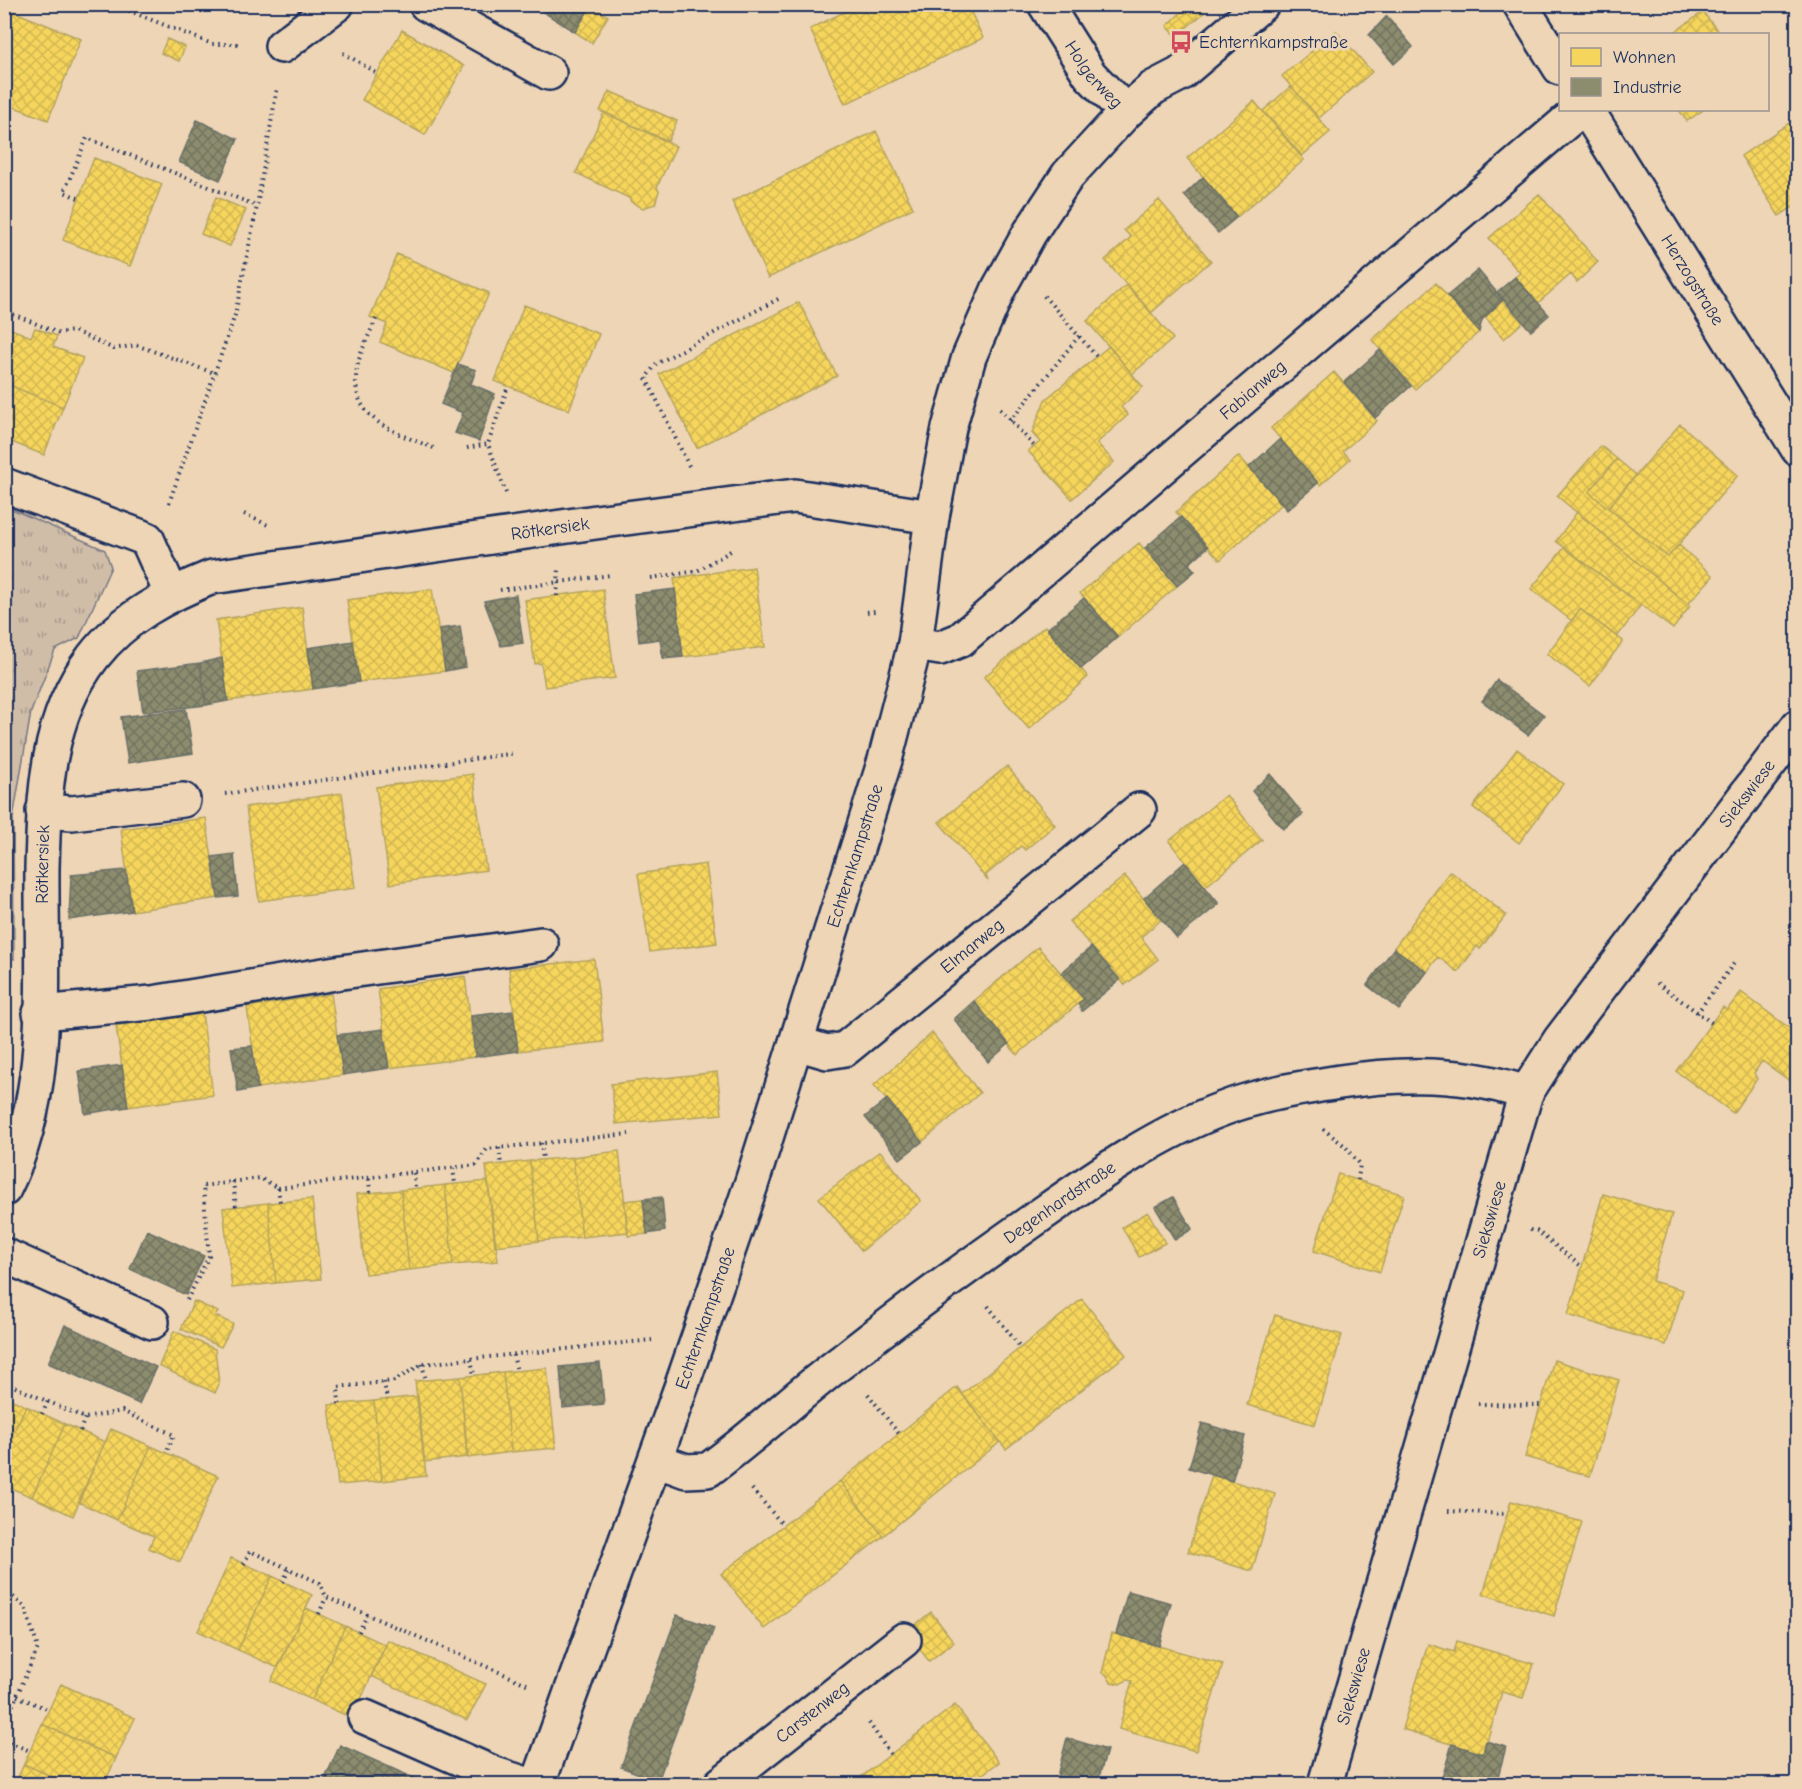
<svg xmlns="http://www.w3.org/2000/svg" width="1802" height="1789" viewBox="0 0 1802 1789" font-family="'Comic Neue',sans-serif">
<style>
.grass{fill:url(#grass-tufts);stroke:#757683;stroke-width:1.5}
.homes{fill:url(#homes-cross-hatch);stroke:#b4a35d;stroke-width:1.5}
.industry{fill:url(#industry-cross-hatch);stroke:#6a7069;stroke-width:1.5}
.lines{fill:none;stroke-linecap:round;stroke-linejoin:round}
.minor-casing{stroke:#1b2f5e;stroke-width:38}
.path{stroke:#1b2f5e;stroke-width:4;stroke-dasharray:1.5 4.5;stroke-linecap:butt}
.minor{stroke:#edd5b5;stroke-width:33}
.labels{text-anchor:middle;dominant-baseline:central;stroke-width:6;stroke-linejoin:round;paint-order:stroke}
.poi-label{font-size:18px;fill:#1b2f5e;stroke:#edd5b5;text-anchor:start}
.street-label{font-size:18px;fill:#1b2f5e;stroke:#edd5b5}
</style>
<defs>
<pattern id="grass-tufts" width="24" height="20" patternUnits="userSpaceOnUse" patternTransform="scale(1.5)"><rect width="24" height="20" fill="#cfbda8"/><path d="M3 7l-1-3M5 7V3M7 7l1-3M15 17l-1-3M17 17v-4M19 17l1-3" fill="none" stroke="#a79a8c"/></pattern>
<pattern id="homes-cross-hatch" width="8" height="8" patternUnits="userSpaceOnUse" patternTransform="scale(1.5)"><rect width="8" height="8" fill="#f6d55c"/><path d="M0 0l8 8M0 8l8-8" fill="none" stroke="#d2b752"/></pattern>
<pattern id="industry-cross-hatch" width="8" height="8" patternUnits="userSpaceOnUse" patternTransform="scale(1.5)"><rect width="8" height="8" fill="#8c8c6e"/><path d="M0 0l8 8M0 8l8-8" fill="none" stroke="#72735e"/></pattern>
</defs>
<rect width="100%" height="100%" fill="#edd5b5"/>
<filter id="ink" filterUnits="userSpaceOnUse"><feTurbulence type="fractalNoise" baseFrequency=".0167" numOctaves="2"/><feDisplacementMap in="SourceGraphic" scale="12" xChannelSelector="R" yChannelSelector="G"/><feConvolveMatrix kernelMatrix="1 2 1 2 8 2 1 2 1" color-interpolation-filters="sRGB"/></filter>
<g filter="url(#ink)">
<path class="grass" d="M5,506L105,550L111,567L79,638L55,650L31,712L13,818L14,959L4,954Z"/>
<path class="homes" d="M860,4H967L983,38L845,104L810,29Z
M1190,4H1196L1204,13L1176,36L1167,26Z
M591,6L608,16L592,43L575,32Z
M5,8L81,39L48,120L4,103Z
M1703,12L1720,34H1672Z
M402,30L464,66L425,135L362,100Z
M1336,31L1372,72L1319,118L1282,76Z
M167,39L185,47L179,61L161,53Z
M1291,86L1330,132L1302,156L1263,111Z
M609,91L677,121L668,141L600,111Z
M1254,101L1304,160L1237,217L1187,158Z
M1679,110H1703L1687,121Z
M604,112L676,146L657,187L659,191L655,204L643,208L631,202L629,198L576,173Z
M1798,117V204L1779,216L1741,156Z
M876,131L913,208L768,278L732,201Z
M94,158L162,184L130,266L63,240Z
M1539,194L1598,262L1577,282L1571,274L1538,303L1515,277L1520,273L1489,238Z
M216,197L246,210L230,246L201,234Z
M1159,200L1211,261L1151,313L1105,260L1131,237L1124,230Z
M397,254L489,293L454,373L380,342L387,324L370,317Z
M1436,283L1479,332L1415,389L1372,340Z
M1127,284L1173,339L1132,374L1087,321Z
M1503,300L1523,322L1504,339L1485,317Z
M799,302L837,376L697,448L659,374Z
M524,305L599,334L569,410L495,381Z
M4,326L31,337L35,328L57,336L53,347L83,358L63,407L4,383Z
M1109,346L1143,387L1121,407L1128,415L1097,443L1114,462L1072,499L1028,451L1040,442L1032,433L1045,400Z
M1334,372L1377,421L1343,451L1350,459L1320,485L1271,428Z
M4,383L63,407L44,455L4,439Z
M1680,424L1738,475L1668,557L1608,508Z
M1601,446L1617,459L1589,492L1668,557L1679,545L1713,576L1688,604L1557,496Z
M1239,456L1282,504L1220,560L1176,512Z
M1617,459L1636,475L1608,508L1589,492Z
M1577,512L1690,606L1673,629L1556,541Z
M1139,543L1177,586L1118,637L1080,593Z
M1564,548L1641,605L1617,637L1580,609L1572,621L1531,589Z
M754,567L765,647L683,657L674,578Z
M432,589L445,671L359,682L347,600Z
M603,589L615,678L545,687L541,663L535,664L525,600Z
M302,607L313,689L228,701L216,620Z
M1580,609L1623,641L1590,686L1547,654Z
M1045,626L1088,677L1029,729L984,677Z
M1517,749L1563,784L1519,843L1473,807Z
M1007,766L1055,825L1025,850L1021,846L986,875L988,881L939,822Z
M473,774L486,870L390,884L376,787Z
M342,793L355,888L259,901L246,807Z
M1226,795L1262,840L1205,887L1169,841Z
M206,818L218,898L132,911L121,829Z
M706,864L717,943L650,952L638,874Z
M1450,871L1506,915L1480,949L1477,946L1458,972L1438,957L1427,972L1394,948Z
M1125,876L1161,920L1141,937L1158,959L1125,985L1069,921Z
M1038,947L1084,999L1017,1055L974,1001Z
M594,959L604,1042L518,1051L509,969Z
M465,976L475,1057L389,1068L378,989Z
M1741,992L1793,1031L1790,1035L1798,1041V1071L1790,1081L1762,1061L1754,1073L1757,1079L1733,1113L1676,1071L1723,1007L1727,1010Z
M331,994L343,1075L258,1088L247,1007Z
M202,1013L213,1095L128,1107L116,1026Z
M932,1033L980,1093L922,1142L874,1085Z
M717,1072L722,1114L616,1124L611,1084Z
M619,1151L628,1232L582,1237L573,1157Z
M880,1151L921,1201L862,1251L819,1198Z
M573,1157L582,1237L539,1241L530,1161Z
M530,1161L539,1241L495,1246L486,1166Z
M1338,1174L1404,1195L1380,1272L1314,1251Z
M488,1181L498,1261L453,1265L445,1185Z
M445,1185L453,1265L409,1270L401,1190Z
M401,1190L409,1270L365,1274L357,1194Z
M1603,1194L1672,1214L1652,1281L1683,1290L1666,1345L1568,1315Z
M312,1199L321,1279L276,1283L268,1203Z
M643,1199L647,1234L628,1236L624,1201Z
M268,1203L276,1283L232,1288L223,1208Z
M1148,1212L1165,1243L1139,1257L1122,1227Z
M1082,1299L1126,1355L1006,1449L962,1394Z
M194,1301L218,1312L215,1316L233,1324L221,1347L181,1329Z
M1275,1315L1342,1335L1315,1425L1247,1405Z
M174,1331L215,1349L219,1384L215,1393L159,1366Z
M1554,1360L1619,1380L1590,1476L1525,1457Z
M547,1368L556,1448L511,1452L503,1372Z
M503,1372L511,1452L468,1458L460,1377Z
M460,1377L467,1457L424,1462L415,1381Z
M957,1387L1000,1442L883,1536L840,1481Z
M4,1396L26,1406L4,1453Z
M418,1396L426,1476L382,1481L374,1401Z
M374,1401L382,1481L338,1485L329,1405Z
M26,1406L65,1424L32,1497L4,1485V1453Z
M65,1424L105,1442L73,1516L32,1497Z
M111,1429L151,1446L117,1520L78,1502Z
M151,1446L218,1476L180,1562L149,1548L154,1536L117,1520Z
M1212,1475L1275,1494L1252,1571L1188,1552Z
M840,1481L883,1536L764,1629L721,1574Z
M1511,1501L1582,1522L1554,1616L1483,1594Z
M231,1558L272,1576L238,1650L198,1631Z
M272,1576L312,1595L278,1668L238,1650Z
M306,1608L345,1626L312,1700L271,1681Z
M931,1612L954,1642L929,1661L906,1632Z
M345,1626L386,1645L352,1718L312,1700Z
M1112,1633L1223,1664L1196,1751L1119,1729L1132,1681L1127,1680L1120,1684L1111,1682L1106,1674L1102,1673Z
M388,1640L486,1684L467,1720L371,1676Z
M1457,1641L1534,1664L1523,1698L1502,1692L1483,1754L1402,1729L1428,1644L1454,1652Z
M61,1684L135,1718L116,1758L42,1724Z
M955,1705L999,1762L969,1784H852Z
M42,1724L116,1758L104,1784H69L24,1764Z
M24,1764L69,1784H15Z
M1388,1775L1420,1784H1385Z"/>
<path class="industry" d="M530,4H543L540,10Z
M543,4H592L575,32L540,10Z
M1387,16L1413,47L1394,64L1369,35Z
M197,120L238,139L220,180L179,162Z
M1203,177L1237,217L1218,233L1184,195Z
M1478,270L1503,300L1482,320L1479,332L1447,296Z
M1515,277L1549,315L1531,331L1497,292Z
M1380,350L1411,386L1375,418L1344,382Z
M458,364L476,370L471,384L495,394L479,441L455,433L463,413L441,404Z
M1280,439L1318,483L1287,510L1249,467Z
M1181,517L1208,547L1189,564L1195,571L1177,586L1145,548Z
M675,589L683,657L663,659L660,639L639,642L634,594Z
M516,595L523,643L501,646L484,601Z
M1084,598L1118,637L1081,669L1047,629Z
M460,626L466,667L445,671L439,629Z
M353,641L359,682L313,689L308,648Z
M222,658L228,701L206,705L200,663Z
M200,663L206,705L143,712L137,671Z
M1497,680L1544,715L1528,735L1482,701Z
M186,709L193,753L128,763L121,717Z
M1270,774L1303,814L1283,829L1252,791Z
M234,854L238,896L218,898L212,857Z
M1185,862L1219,904L1177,938L1144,898Z
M126,870L132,911L69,920L71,875Z
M1091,947L1120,980L1082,1011L1078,1003L1084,999L1061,973Z
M1394,948L1427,972L1399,1010L1367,985Z
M974,1001L1009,1044L988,1062L954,1019Z
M513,1011L518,1051L475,1057L471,1016Z
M383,1029L389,1068L343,1075L337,1035Z
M252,1046L258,1088L238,1092L231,1048Z
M122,1065L128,1107L85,1114L79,1071Z
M887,1099L922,1142L900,1159L865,1117Z
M662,1197L665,1231L647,1234L643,1199Z
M1173,1197L1192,1229L1175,1240L1155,1207Z
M147,1230L204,1256L186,1295L130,1269Z
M65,1325L156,1367L139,1404L48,1363Z
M600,1363L604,1404L563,1408L560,1367Z
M1202,1423L1245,1436L1232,1481L1189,1468Z
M1128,1591L1171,1603L1159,1646L1116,1634Z
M677,1615L714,1628L658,1781L621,1767Z
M1067,1738L1107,1750L1097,1784H1055Z
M1486,1741L1506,1747L1496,1784L1445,1768L1452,1744L1483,1754Z
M340,1745L389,1767L427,1784L323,1783Z
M1445,1768L1496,1784H1440Z"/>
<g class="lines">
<g class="minor-casing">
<g id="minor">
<path d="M426,4L549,73"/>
<path id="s1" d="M1045,4L1090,75L1126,112"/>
<path d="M1520,4L1560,68"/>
<path d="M282,46L337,4"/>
<path id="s2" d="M1587,110L1798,449"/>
<path d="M4,485L147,539L171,593"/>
<path id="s3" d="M915,644L940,648L960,640L1580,110"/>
<path d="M43,811L72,813L183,800"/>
<path d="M40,1013L152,1003L342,972L541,944"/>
<path id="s4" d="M796,1043L827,1052L845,1049L1139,810"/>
<path id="s5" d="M4,1189C53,1092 41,974 42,868C44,795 46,718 93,657C124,617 167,595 212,577L603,521L795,496L932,517"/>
<path d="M4,1255L152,1322"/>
<path id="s6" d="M656,1460L686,1471L708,1470C755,1436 797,1395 844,1360C908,1309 975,1261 1042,1214C1099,1174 1159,1132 1225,1108C1262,1094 1301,1088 1340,1082C1403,1072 1466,1072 1526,1093"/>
<path d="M365,1717L495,1774L526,1784"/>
<path id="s7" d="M538,1784L683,1382L752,1182L885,760L915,644L932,517L949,428L969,357L999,288L1029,234L1068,175L1126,112L1153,88L1180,74L1262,4"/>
<path id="s8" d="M721,1784L904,1640"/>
<path id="s9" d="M1325,1784L1526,1093L1560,1040L1798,726"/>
</g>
</g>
<path class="path" d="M112,4L212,44H239
M343,53L377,73
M78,198L64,192L87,138L257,206
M1044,296L1097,357
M13,314L58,333L74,331L114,349L136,345L214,373
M376,319C370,333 362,348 358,363C345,420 395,432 436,449
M1000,409L1034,446
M1010,421L1079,336
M467,448L488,444
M689,466L646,378L656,364L782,297
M506,493L488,444L508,386
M169,503L235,315L257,206L277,88
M244,514L268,525
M651,578L697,571L734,549
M500,590L611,575
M557,596L559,569
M867,612L875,611
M225,794L516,753
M1657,983L1712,1023
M1697,1013L1735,962
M1323,1129L1345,1146L1360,1164L1358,1180
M541,1143L543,1159
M499,1148L501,1164
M453,1168L455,1184
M414,1173L415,1188
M369,1179L370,1193
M233,1181L236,1207
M278,1188L280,1202
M1530,1230L1537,1231L1582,1267
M187,1300L209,1256L203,1186L260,1178L278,1188L476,1165L487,1149L629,1134
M988,1306L1021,1348
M513,1355L517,1371
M471,1359L474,1375
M422,1364L426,1380
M4,1382L85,1418L122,1411L174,1435L166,1453
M384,1382L387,1400
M4,1390L7,1383
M868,1394L899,1434
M339,1404L338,1387L394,1381L422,1364L652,1340
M1478,1404L1541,1405
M42,1414L48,1401
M80,1431L85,1418
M752,1489L783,1525
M1448,1511L1507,1514
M244,1564L250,1551L320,1583L326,1597L529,1685
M283,1582L289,1569
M4,1589L25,1607L38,1648L4,1725
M319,1614L326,1597
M359,1632L367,1615
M17,1696L49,1710
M869,1723L891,1755
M4,1740L30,1751"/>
<use href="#minor" class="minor"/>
</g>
</g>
<defs>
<g id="bus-bare" transform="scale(1.8)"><path d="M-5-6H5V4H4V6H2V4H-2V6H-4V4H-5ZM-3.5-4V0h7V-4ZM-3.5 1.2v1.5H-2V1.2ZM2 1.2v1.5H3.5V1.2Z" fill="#d1495b" stroke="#edd5b5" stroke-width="2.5" paint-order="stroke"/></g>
</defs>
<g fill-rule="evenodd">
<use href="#bus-bare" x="1181" y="42"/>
</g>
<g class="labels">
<g class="poi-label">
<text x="1199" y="42">Echternkampstraße</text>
</g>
<g class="street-label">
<text stroke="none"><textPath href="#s1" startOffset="86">Holgerweg</textPath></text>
<text stroke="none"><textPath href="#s2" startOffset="200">Herzogstraße</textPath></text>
<text stroke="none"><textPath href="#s3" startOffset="432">Fabianweg</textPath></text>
<text stroke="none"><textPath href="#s5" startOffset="1034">Rötkersiek</textPath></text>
<text stroke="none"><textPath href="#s9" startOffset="1092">Siekswiese</textPath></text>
<text stroke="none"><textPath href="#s7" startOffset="981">Echternkampstraße</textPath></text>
<text stroke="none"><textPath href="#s5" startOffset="330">Rötkersiek</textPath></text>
<text stroke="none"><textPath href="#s4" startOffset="214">Elmarweg</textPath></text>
<text stroke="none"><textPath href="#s6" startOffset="496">Degenhardstraße</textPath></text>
<text stroke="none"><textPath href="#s9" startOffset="588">Siekswiese</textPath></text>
<text stroke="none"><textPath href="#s7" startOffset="495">Echternkampstraße</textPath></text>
<text stroke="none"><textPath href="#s9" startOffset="102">Siekswiese</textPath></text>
<text stroke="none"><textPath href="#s8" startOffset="116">Carstenweg</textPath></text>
</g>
</g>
<rect width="1802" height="1789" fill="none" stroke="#edd5b5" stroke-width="24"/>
<rect x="12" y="12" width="1778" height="1765" fill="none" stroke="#1b2f5e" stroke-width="2" filter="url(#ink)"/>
<rect x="1559" y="33" width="210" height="78" fill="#edd5b5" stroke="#999392" stroke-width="1.5"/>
<rect x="1571" y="48" width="30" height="18" fill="#f6d55c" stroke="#999392" stroke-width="1.5"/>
<text x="1613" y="63" font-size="18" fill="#1b2f5e">Wohnen</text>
<rect x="1571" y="78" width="30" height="18" fill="#8c8c6e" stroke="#999392" stroke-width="1.5"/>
<text x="1613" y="93" font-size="18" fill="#1b2f5e">Industrie</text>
</svg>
